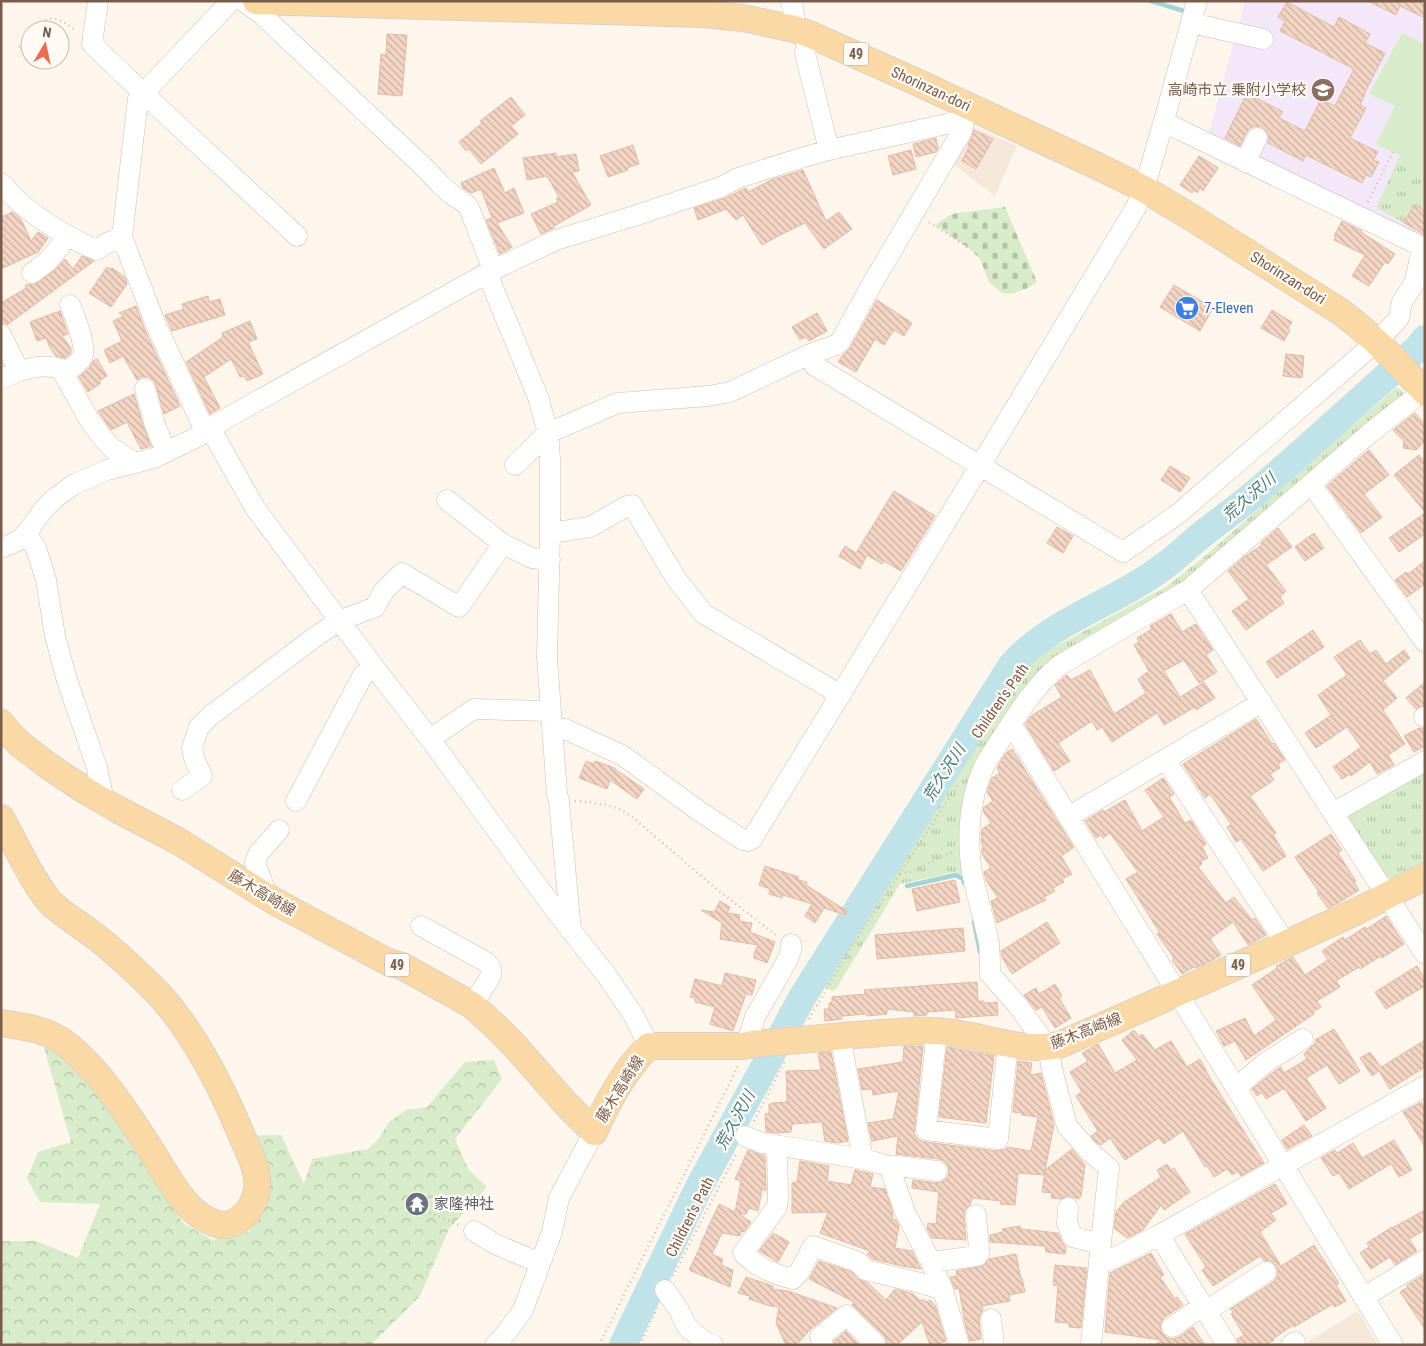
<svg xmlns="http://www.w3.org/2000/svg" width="1426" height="1346" viewBox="0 0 1426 1346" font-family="'Roboto Condensed','Noto Sans JP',sans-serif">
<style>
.residential{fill:#f5e8da}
.education{fill:#f3e8fa}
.grass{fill:url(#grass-tufts)}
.forest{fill:url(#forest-crowns)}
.cemetery{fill:url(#cemetery-stones)}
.garden{fill:#d8ecc9}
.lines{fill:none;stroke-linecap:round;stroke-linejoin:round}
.stream{stroke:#a5d3da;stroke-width:4.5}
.river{stroke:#bfe3e8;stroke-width:28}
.building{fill:url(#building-back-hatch);stroke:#e6bba3}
.minor-casing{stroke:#d1beb0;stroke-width:21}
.major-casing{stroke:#dad1cd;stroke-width:28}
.path{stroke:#d9b8a5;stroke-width:2.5;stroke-dasharray:1 4;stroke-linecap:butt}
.minor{stroke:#fff;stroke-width:20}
.major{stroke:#fbd9a5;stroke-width:26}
.labels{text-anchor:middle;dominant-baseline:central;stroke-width:4.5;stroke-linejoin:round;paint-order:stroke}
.shield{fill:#fffaf3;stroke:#a28b7f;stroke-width:1}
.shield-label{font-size:14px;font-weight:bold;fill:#7a5c4d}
.street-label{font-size:15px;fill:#7a5c4d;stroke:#fffaf3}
.education-label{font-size:15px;fill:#785e54;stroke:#fffaf3;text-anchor:end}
.shop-label{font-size:15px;fill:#366cbe;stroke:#fffaf3;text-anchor:start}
.worship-label{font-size:15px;fill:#5b616d;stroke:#fffaf3;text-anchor:start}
.water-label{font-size:16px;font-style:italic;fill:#437c86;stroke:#fffaf3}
</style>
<defs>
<pattern id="grass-tufts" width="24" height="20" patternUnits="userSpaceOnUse" patternTransform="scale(1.25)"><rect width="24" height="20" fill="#d8ecc9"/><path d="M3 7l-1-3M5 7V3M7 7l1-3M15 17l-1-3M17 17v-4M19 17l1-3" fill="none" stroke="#b4c2a5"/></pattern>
<pattern id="forest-crowns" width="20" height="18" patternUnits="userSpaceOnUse" patternTransform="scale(1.25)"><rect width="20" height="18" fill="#d8ecc9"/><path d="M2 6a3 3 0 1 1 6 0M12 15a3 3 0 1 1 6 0" fill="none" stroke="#b4c2a5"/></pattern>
<pattern id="cemetery-stones" width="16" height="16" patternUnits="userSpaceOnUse" patternTransform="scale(1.25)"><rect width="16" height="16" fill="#d8ecc9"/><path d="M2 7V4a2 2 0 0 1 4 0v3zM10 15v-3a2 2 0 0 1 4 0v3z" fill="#b4c2a5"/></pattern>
<pattern id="building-back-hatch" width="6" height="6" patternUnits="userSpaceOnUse" patternTransform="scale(1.25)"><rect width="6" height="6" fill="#f3d5c3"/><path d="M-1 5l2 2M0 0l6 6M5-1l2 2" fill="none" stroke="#cab0a1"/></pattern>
</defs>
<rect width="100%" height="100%" fill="#fdf6ec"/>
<path class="residential" d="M972,126L1017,146L995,196L950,162Z
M1358,1311L1378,1345H1302Z"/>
<path class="education" d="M1245,1H1425V244L1208,136Z"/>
<path class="grass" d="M1400,155L1425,168V211L1415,205L1403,222L1376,208Z
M1397,387L1407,396L1197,575L1055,660L977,769L967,881L962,875L956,872L900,884L836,989L833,991L824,987L816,1001L813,1000L959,770L989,721L1026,667L1049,650L1167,586L1205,556Z
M1425,769V869L1399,880L1387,877L1348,820L1350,812Z"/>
<path class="forest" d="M43,1044L63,1055L91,1080L133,1149L184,1224L213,1240L231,1235L249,1232L261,1212L248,1136L281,1135L304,1184L312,1159L368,1149L379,1138L389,1122L406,1110L427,1107L465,1062L494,1060L502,1079L455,1139L468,1169L487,1187L449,1229L420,1296L371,1345H1V1241H36L78,1258L100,1204L40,1202L27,1179L38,1152L71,1142Z"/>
<path class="cemetery" d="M1005,207L1037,282L1026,289L1010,294L1002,293L989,282L980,259L970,249L935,225L950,215L957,213Z"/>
<path class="garden" d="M1402,33L1425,44V168L1376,144L1395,106L1369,94Z"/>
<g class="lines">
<path class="stream" d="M1151,1L1184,11
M907,886L956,875L963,879L964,883
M974,922L980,952"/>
<path class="river" d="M623,1345L700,1185L803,996L1012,665C1053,619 1119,602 1167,564C1178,556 1188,546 1199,537C1216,523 1235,510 1253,495C1308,448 1362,398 1417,349L1425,339"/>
</g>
<path class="building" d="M1368,1H1425V18L1400,6L1396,15Z
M1287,2L1334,27L1339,17L1370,34L1365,43L1385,53L1364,94H1365L1360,105L1366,108L1350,138L1378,152L1373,160L1379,162L1371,177L1366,175L1362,183L1306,155L1303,161L1268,143L1269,138L1267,132L1262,127L1256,126L1250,128L1246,133L1240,146L1225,138L1247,93L1283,112L1279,118L1305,131L1321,99L1335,106L1354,69L1280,31L1285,21L1278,17Z
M387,34L407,35L402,96L378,94L381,54L386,55Z
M511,97L525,115L511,126L518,134L481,164L469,149L466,151L459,142L482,123L480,121Z
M974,130L993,139L976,169L962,161L970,145H968L972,137Z
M936,138L938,148L936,152L916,157L913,144Z
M633,145L639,164L627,168L628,170L608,177L600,156Z
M911,150L916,169L893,175L888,156Z
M556,153V157L576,154L579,171L572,172L591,205L554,226V228L541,234L531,214L558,202L556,199L559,197L547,176L527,180L523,158Z
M1199,156L1218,168L1203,191L1200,188L1197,193L1194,190L1192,193L1180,185Z
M494,168L505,193L514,188L524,213L497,223L512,247L500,254L486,220L492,218L481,189L471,193L463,188L461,183Z
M803,170L826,221L839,212L852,229L824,249L805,223L780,235L762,245L743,215L736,220L726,209L698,220L694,208L725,198L746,188L748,192L771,180Z
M1415,205L1425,211V235L1403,222Z
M13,212L21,219L31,241L38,232L48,238L38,252L1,269V217Z
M1342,221L1362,231L1361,232L1395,254L1388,264L1385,262L1369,286L1352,276L1365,255L1334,240L1336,237L1334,236Z
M82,256L94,261L7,325L6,324L1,323V303L26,288L25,286L27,284L33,285L39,282L55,270L65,259L73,269Z
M107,267L110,269L112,268L125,277L127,284L111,307L89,293Z
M1174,285L1213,308L1200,331L1160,307Z
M208,296L209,302L220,299L225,315L172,331L165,315L184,309L182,304Z
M877,300L912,323L904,336L894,330L884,345L875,339L856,372L838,362L843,355L850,348Z
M136,306L145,330L180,406L164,414L156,386L154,381L148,377H142L137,380L123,356L110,363L104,350L122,341L113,321L124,316L119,313Z
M1272,310L1292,322L1288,329L1290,330L1284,341L1261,328Z
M60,311L68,334L62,336L71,348V353L65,358L56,356L50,348L46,338L37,341L30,322Z
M817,313L827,331L809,341L806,337L800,340L792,327Z
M250,321L257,339L248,342L263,374L247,381L244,376L240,377L231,359L204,377L220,408L210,414L186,362L223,337L222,333Z
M1286,354L1304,356L1302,378L1283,376Z
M97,359L107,376L99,381L101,383L88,392L79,377L89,368L93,361Z
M134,394L143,425L151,446L141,449L127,422L111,430L98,411Z
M1415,413L1425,424V441L1416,450L1403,448L1404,441L1393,430Z
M1369,450L1389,475L1364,494L1382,517L1361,533L1327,486Z
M1419,455L1425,461V512L1394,475Z
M1170,466L1190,478L1180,492L1161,480Z
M894,491L935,516L901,571L884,561L882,564L867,555L860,569L839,556L845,546L856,553Z
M1425,513V534L1399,552L1389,538Z
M1057,527L1073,536L1063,553L1047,543Z
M1278,528L1292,547L1266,565L1286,591L1280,597L1284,603L1246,630L1232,611L1249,599L1228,571L1244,557L1262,545L1261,543Z
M1314,533L1324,548L1305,561L1295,547Z
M1425,561V584L1407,597L1395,580L1406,572L1408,574Z
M1171,614L1182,632L1196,624L1213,650L1206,655L1217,672L1199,683L1184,660L1164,671L1180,697L1204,682L1215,698L1196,710L1195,707L1164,725L1157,713L1112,742L1102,727L1097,730L1092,721L1058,743L1070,761L1054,771L1025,724L1031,716L1062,697L1055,685L1067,675L1071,680L1090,670L1114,714L1146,693L1138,679L1149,671L1134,645L1139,642L1137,638L1152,629L1150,626Z
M1313,630L1324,647L1277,678L1266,662Z
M1360,640L1370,654L1376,650L1386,664L1404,650L1410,658L1383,681L1397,698L1383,710L1405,744L1388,755L1394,765L1377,774L1370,762L1351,776L1350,774L1342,779L1333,767L1361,747L1347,727L1316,748L1305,733L1331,715L1318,695L1347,675L1334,657Z
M1425,682V705L1419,707L1416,709L1406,698Z
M1256,719L1272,744L1274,743L1285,760L1278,764L1280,768L1270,774L1274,780L1250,796L1276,833L1273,835L1286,856L1263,871L1241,839L1236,842L1227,827L1231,824L1210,794L1205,798L1183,764Z
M1419,728L1425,729V746L1414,752L1404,736Z
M1012,749L1073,846V848L1061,856L1072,874L1062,879L1064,882L1053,888L1055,891L1044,897L1046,900L997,923L991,901L998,898L986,880L984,872L991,868L982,854V849L983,848L981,839L983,838L981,835L982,829L991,823L983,811L984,807L993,801L987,792L990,784L992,778L1000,773L997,768L1002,759L1006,753Z
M586,761L594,764L595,761L615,768V769L644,789L637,799L610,780L607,789L579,778Z
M1163,778L1174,794L1169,797L1185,823L1191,820L1206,844L1202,847L1208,858L1201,861L1202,864L1198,867L1226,903L1234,897L1252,920L1255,918L1266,935L1248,945L1233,922L1210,939L1221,955L1213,960L1196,968L1194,967L1182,974L1172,960L1174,958L1157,934L1160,933L1126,879L1138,872L1110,833L1103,838L1101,835L1096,838L1085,821L1103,810L1104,812L1125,800L1142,831L1164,817L1145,790Z
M1331,834L1342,850L1338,853L1356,881L1354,882L1359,890L1340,902L1328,908L1317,893L1319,892L1295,857Z
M765,866L799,877L798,880L807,882L806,885L847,911L845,915L824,908L815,923L805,916L812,904L783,895L782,898L769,894L770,889L759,885Z
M955,880L960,902L917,911L912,889Z
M720,901L730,907L727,913L740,915L739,921L752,923L750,932L775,942L767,963L754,958V953L758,945L720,939L722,923L701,910L714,912Z
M1386,916L1404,944L1382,958L1381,956L1360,969L1359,967L1336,981L1340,987L1317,1001L1321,1007L1313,1012L1314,1014L1246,1060L1235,1041L1224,1046L1216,1031L1245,1018L1254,1036L1276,1020L1252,985L1277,968L1276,966L1293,957L1305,975L1328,960L1322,951L1343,937L1345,940L1365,927L1367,929Z
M1047,922L1060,943L1012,974L1002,957L1001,951Z
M963,928L965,951L877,959L875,935Z
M1417,966L1425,979V986L1386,1009L1375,992Z
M725,973L756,980L752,995L746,994L733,1031L710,1024L715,1007L695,1002V998L690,997L695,979L722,986Z
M977,982L978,1001H984V1003L997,1002L998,1015L956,1018L955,1010L927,1012V1015L914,1016V1012L887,1009V1014L867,1016L866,1014L842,1016V1019L825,1021L824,1009H829V1003L832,1002V997L865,994L864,990Z
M1055,984L1062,996L1059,998L1071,1018L1055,1028L1042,1007L1036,1010L1024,995L1036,988L1039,994Z
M1334,1029L1360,1071L1339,1084L1327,1065L1306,1078L1326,1108L1306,1121L1285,1089L1284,1090L1283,1089L1266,1099L1262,1092L1257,1096L1252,1089L1272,1073L1281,1067L1284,1073L1307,1059L1304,1054L1316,1042L1315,1040Z
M1134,1030L1139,1037L1142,1034L1155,1050L1171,1041L1187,1067L1200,1059L1210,1078L1264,1163L1241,1176L1238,1171L1232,1175L1227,1169L1214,1177L1207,1166L1205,1167L1183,1131L1164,1144L1159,1138L1125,1160L1110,1138L1101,1145L1097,1143L1091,1136L1098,1131L1076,1096L1082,1092L1070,1072L1088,1061L1082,1053L1098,1044L1115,1073L1137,1060L1122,1040Z
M1425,1040V1067L1390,1089L1379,1071L1372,1076L1360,1058L1370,1052L1381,1067Z
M904,1046H923L914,1134L919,1140L925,1142L997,1151L1006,1149L1007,1147L1031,1151L1038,1117L1022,1115V1113L1013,1112L1018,1061L1032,1063L1030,1075L1041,1073L1054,1125L1045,1170L1072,1149L1085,1165L1081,1197H1079V1199L1068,1196L1061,1199L1051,1198L1052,1193L1042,1192L1045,1170L1044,1175L1018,1173L1015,1205L1000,1204L1001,1201L972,1198L970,1205L965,1210L964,1216L966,1240L932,1238L927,1229L928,1223L936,1224L939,1192L912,1188L913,1180L935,1183L941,1182L947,1178L949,1172L948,1166L944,1161L939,1159L896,1154L898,1136L872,1141L868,1123L893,1119L899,1091L873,1095L872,1089L862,1090L858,1069L903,1062Z
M947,1047L994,1056L986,1123L939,1117Z
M831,1052L848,1141L838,1143L825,1141L822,1122L792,1124L791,1132L776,1133L766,1132L765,1114L769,1113V1104H772V1103L787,1102L786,1071L821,1070L818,1053Z
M1421,1102L1425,1108V1147L1403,1112Z
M1304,1125L1312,1136L1287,1149L1282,1140Z
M1394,1140L1412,1170L1399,1177L1391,1164L1349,1189L1339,1173L1333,1176L1321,1158L1335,1150L1337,1153L1353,1143L1362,1158Z
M748,1150L765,1156L766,1191L762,1189L758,1211L749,1208L746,1214H739L751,1222L744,1232L741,1231L740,1236L722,1233L712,1254L723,1259L721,1265L733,1270L730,1287L689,1270L701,1245H700L719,1204L735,1212L741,1181L735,1179Z
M800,1161L829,1166L827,1181L851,1185L855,1170L873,1174L870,1187L885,1189L893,1213L892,1219L896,1220L899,1226L895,1248L912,1251L921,1269L902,1266L872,1259L867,1254L870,1251L820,1233L828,1212L792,1213V1183L797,1182Z
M1167,1164L1171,1170L1174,1168L1190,1192L1164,1210L1161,1205L1143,1230L1127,1238L1114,1228L1116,1212L1123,1203L1161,1177L1157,1170Z
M1275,1184L1287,1204L1271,1213L1276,1220L1260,1232L1281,1266L1314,1245L1339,1283L1336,1285L1346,1301L1335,1307L1333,1304L1294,1327L1293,1325L1273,1339L1274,1340L1267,1345H1239L1237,1339L1244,1335L1231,1314L1233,1312L1230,1309L1273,1282L1277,1277L1278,1272L1276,1266L1271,1261H1264L1260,1256L1213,1286L1202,1270L1206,1267L1185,1234Z
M1425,1210V1230L1409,1239L1417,1251L1395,1265L1390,1257L1371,1269L1360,1253L1369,1247L1367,1243L1392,1227V1228Z
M1020,1226L1021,1229L1058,1233L1062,1242L1066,1247L1065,1254L1046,1252L1045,1246L990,1242V1235L1003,1232L1002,1229Z
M773,1233L789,1242L778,1262L759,1251Z
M1151,1253L1164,1275L1160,1277L1175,1299L1177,1297L1183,1305L1165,1317L1162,1321L1160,1327L1162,1333L1167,1338L1173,1339L1179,1337L1193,1327L1205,1345H1155L1162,1340L1105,1332L1110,1273Z
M1016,1254L1021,1279L1022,1278L1025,1292L1009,1295L1010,1301L982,1306L983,1310L980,1315L979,1320L981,1339L970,1341L965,1324L959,1288L955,1289L950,1277L957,1276L956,1271L983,1266L989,1259Z
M819,1261L852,1272L858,1279L868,1283L886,1300L895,1289L913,1294L921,1301L923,1299L927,1302L930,1300L935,1305L946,1341L935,1345H930L922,1322L897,1345H888L885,1337L852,1305L854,1302L809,1279Z
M1055,1265L1087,1268L1081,1328L1069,1327V1323L1055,1322L1058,1286L1053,1285Z
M1425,1274V1329L1400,1292L1408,1287L1407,1285Z
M746,1277L773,1286L772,1289L788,1291L837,1308L812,1328L799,1342L792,1345H786L776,1323L779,1307L770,1306L749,1299L750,1296L738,1293Z
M846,1331L859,1345H835L834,1341Z"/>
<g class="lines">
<g class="minor-casing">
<path id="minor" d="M98,1L92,44L143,93L297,236
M243,1L261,14L428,171L441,185L451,194L466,204L470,210L493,270
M791,1L794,14V29
M1191,23L1263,39
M809,34L806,44L805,53L829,150
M1163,124L1174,127L1425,248
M1245,162L1257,138
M1,183C7,188 11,195 17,200C40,221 68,237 96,250L107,243L122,237
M32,273L48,261L68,236
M487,273L538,397L548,433L550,458V533L547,657L557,794L559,801L571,931
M1386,332L1399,318L1402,302L1415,282L1420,257L1425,249
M1,335L19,371C34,367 47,364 61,369L90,421L102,437L112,448L135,463
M808,355L815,366L1123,552L1178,514L1367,350
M64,373C70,369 78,364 82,358C88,349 74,314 70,305
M1,379L19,371
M145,389L154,422L166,452
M210,428L255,508L374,667L430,739L555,910L607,976L634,1016L649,1046
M205,431L156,325L122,237L138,99L231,1
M515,465L548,433L618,403L708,396L730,392L808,355L836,345L840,342L872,284L955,143L962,131L964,120L968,111
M1311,484L1425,642
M447,500L503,544L532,558L550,560
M550,533L590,527L627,506L632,505L677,580L704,614L841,695
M26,534L36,548L46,580L55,636L66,677L97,768L104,801
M1,548L9,545L21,539L29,530L43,510L55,498L73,485L107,470L154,458L199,436L210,428L234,414L487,273L556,240L634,216L721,187L738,178L801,158L829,150L964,120
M1188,590L1425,954
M1424,717H1425
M1010,726L1018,735L1236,1088L1393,1345
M552,728L565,729L622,755L699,811L743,840L748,841L752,839L980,466L1135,209L1144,189L1163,124L1197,1
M430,739L474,709L551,711
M1165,759L1286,944
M182,790L202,776L194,758L192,748L199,727L210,716L315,637L339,621L375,607L384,591L402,573L459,607L503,544
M296,801L363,675L374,667
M1333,813L1425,761
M1068,817L1262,702
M261,893L263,884L255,863L258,854L279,830
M421,926L486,962L491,968V976L472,1005
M937,1031L926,1130L998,1139L1008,1044
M840,1036L863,1159
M744,1046L749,1036L755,1017L788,959L791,950V944
M1236,1088L1265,1063L1303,1039
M745,1136L762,1143L863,1159L889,1166L905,1212L931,1262L943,1290L959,1345
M777,1145L778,1199L777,1207L743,1253C758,1268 773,1274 793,1279L800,1271L813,1246L858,1262L866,1270L928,1285L943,1290
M889,1166H898L937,1171
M1068,1208L1067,1223L1073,1237L1100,1244
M474,1231L495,1244L540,1263
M1159,1235L1227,1345
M1100,1260H1110L1159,1235L1425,1086
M931,1262L977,1256L979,1253V1249L976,1215
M665,1290L679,1310L687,1327L704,1341L713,1345
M1364,1297L1425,1260
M1206,1311L1266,1272
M991,1319L994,1345
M1172,1327L1203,1306
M495,1345L503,1337L523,1310L552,1232L559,1198L594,1132
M823,1345L820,1337L847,1315L876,1345
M1091,1345C1097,1286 1102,1227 1109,1168L1089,1151L1067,1126L1052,1069L1048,1047L1019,1007L990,974C990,964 990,954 989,944C984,918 975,892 971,866C967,834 970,798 983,769C990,754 1001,740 1009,727C1024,704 1039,682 1060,665L1188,590L1319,477L1370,433L1411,401
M1291,1345L1295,1342"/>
</g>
<g class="major-casing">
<path id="major" d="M256,1L703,14L743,18L794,29L809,34L921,84L1095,165L1144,189L1194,219L1341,312C1372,335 1399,363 1425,392
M1,723L10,734L20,744L47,765L86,791L117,809L178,841L274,901L388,962L402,966L472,1005L496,1027L514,1045L566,1104L594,1132C607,1103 626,1068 649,1046H744L752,1044C795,1041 838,1036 881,1033C899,1032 917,1030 934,1031C976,1032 1018,1054 1059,1045C1158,1002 1256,958 1353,913C1378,901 1400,888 1425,877
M1,818C17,846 29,876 49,901C61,914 78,923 92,934C102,941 112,950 121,958C136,972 152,986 165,1001C197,1039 219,1082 238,1127C246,1147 262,1172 256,1194C251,1213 234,1231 214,1223C189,1214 176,1190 163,1170C143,1137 122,1104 97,1074C84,1060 71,1045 53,1036C37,1028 19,1026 1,1023"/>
</g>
<path class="path" d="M34,30C51,12 59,18 76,31
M19,47L30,35
M1368,202L1393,152
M929,222L970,249
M575,801C595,803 614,804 631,816L719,891L776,935
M900,874L910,872L952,852
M809,1019L849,951L959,783
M754,1121L785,1061
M425,1211L459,1225
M673,1276L737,1152
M599,1345L738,1066
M640,1345L657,1308"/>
<use href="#minor" class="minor"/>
<use href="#major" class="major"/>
</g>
<defs>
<g id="school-disc" transform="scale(1.25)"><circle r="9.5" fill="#8d6e63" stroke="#fffaf3"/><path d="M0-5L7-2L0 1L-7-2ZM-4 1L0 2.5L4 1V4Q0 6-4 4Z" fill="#fff"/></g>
<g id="supermarket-disc" transform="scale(1.25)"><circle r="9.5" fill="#3f7fe0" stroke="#fffaf3"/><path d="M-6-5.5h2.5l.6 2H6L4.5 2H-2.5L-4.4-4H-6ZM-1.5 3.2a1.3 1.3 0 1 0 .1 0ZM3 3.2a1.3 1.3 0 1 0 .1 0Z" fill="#fff"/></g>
<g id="temple-disc" transform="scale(1.25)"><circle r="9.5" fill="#6b7280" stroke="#fffaf3"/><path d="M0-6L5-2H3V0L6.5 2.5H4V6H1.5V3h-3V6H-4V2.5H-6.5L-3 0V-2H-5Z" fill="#fff"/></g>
</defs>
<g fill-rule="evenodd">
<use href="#school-disc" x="1323" y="90"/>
<use href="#supermarket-disc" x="1187" y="308"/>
<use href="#temple-disc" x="417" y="1204"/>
</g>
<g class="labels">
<g class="shield">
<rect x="843.5" y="42.5" width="25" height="23" rx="4"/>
<rect x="384.5" y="953.5" width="25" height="23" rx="4"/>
<rect x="1225.5" y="953.5" width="25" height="23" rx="4"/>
</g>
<g class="shield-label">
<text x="856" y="54">49</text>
<text x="397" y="965">49</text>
<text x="1238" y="965">49</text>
</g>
<g class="street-label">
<text transform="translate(931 89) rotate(25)">Shorinzan-dori</text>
<text transform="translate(1288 278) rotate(32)">Shorinzan-dori</text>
<text transform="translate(1000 701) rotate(-55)">Children's Path</text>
<text transform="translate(262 893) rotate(31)">藤木高崎線</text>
<text transform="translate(1086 1031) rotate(-21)">藤木高崎線</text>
<text transform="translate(620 1089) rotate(-58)">藤木高崎線</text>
<text transform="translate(690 1217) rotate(-63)">Children's Path</text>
</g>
<g class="education-label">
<text x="1306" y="90">高崎市立 乗附小学校</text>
</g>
<g class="shop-label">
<text x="1204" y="308">7-Eleven</text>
</g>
<g class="worship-label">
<text x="434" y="1204">家隆神社</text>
</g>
<g class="water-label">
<text transform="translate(1249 497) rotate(-41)">荒久沢川</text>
<text transform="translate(944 773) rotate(-58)">荒久沢川</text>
<text transform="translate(735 1120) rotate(-61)">荒久沢川</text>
</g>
</g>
<rect width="1426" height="1346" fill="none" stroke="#7a5c4d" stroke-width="5"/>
<g transform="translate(45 45) rotate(9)"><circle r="24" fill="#fffaf3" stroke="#cabbb1"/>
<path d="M0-4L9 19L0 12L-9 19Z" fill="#e76f51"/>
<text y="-8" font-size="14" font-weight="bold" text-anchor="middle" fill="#7a5c4d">N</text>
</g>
</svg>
